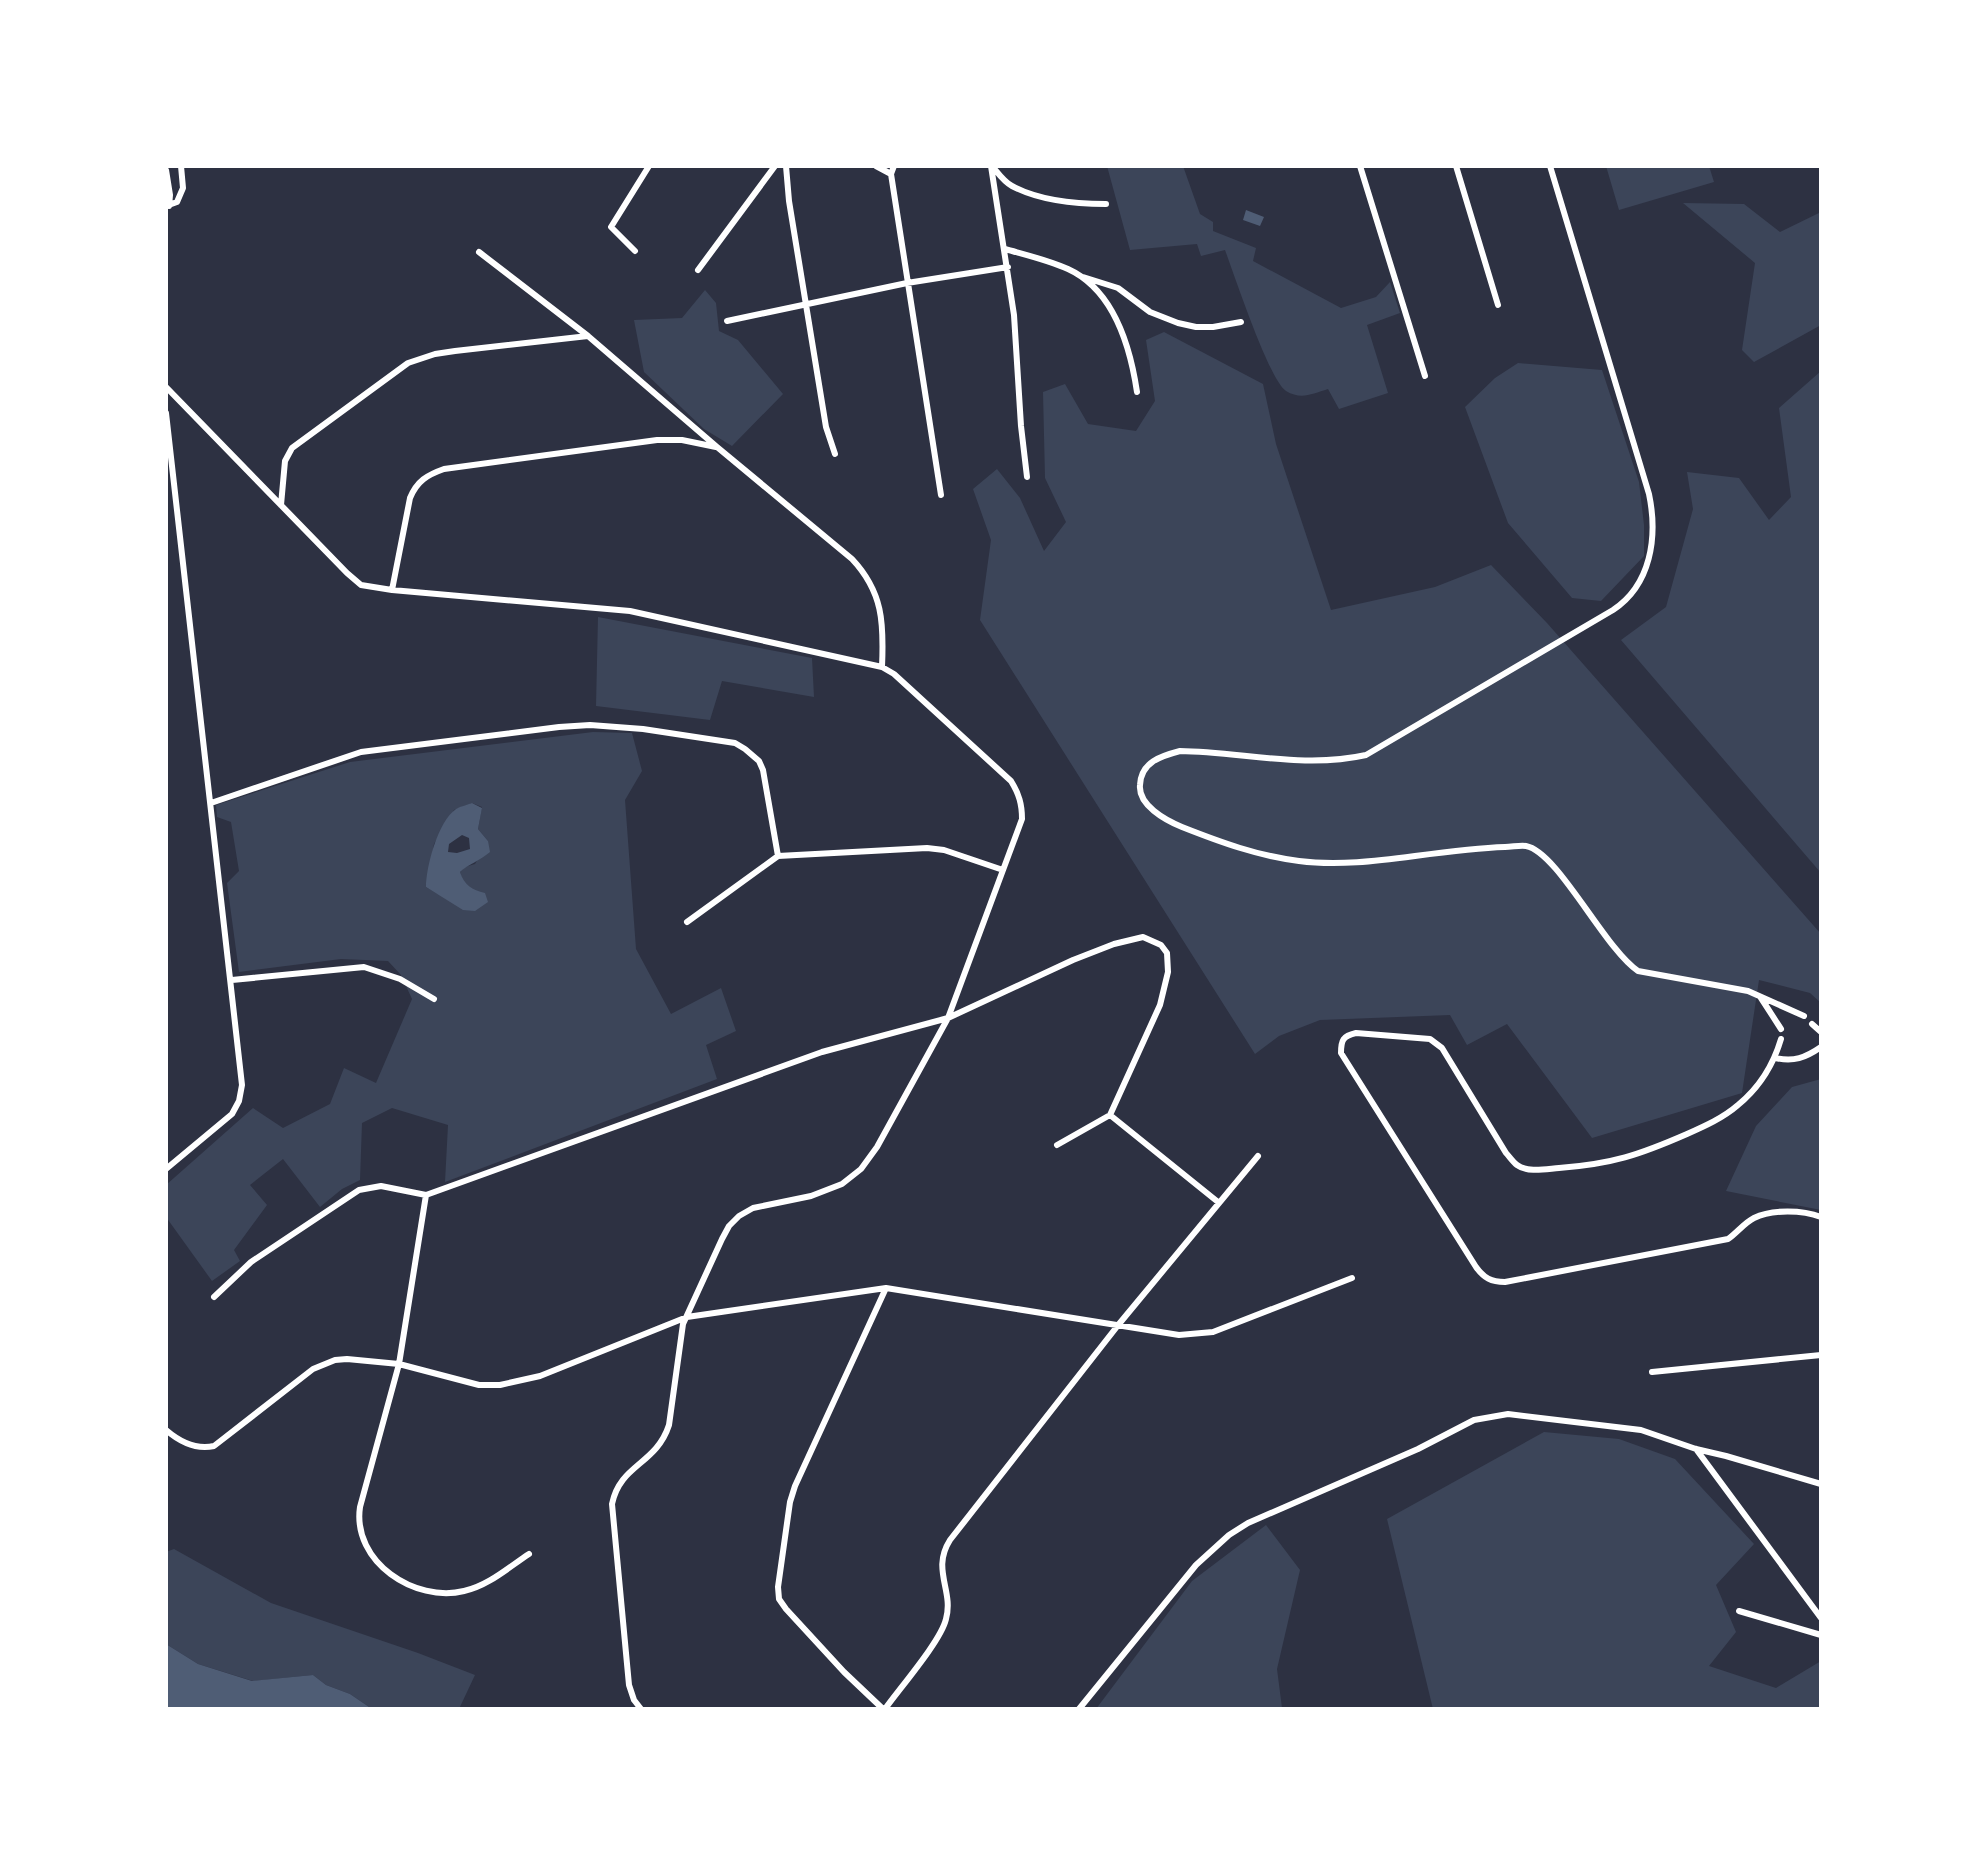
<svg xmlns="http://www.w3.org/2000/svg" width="1987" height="1875" viewBox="0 0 1987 1875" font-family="Rubik,sans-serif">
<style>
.green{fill:#3c4559;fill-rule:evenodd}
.water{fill:#4f5d75;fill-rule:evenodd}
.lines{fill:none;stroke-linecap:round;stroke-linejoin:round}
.minor{stroke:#fff;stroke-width:6}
</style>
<rect width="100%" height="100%" fill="#2d3142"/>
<path class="green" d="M1107,166H1183L1200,214L1213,222V231L1256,248L1253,261L1341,308L1376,297L1390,282L1400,313L1367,325L1388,393L1339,409L1328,389C1312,394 1301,400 1286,391C1269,380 1234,274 1225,250L1201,256L1197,244L1130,250Z
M1606,166H1709L1714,182L1619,210Z
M1683,203L1744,204L1780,232L1821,212V325L1754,362L1742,350L1755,263Z
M705,290L716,303L719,331L738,340L783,394L732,446L704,429L644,372L634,320L682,318Z
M1164,332L1263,384L1276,444L1331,610L1435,587L1491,565L1547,623L1821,934V1003L1810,993L1759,980L1742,1093L1592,1138L1507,1024L1467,1045L1450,1015L1320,1020L1279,1036L1255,1054L980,620L991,540L973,489L997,469L1020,498L1044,551L1066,522L1045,478L1043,392L1065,384L1088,424L1136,431L1155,401L1146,340Z
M1518,363L1602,370L1639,482L1644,525V556L1601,601L1572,598L1508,523L1465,407L1495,378Z
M1821,371V873L1621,640L1666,607L1693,509L1687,472L1739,478L1769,520L1791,497L1779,408Z
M598,617L812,658L814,697L722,681L710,720L596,706Z
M593,732L632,733L642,771L625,800L636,949L671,1014L721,988L736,1031L706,1045L717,1079L445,1182L448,1125L392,1108L362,1123L360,1180L342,1189L320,1207L283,1159L250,1185L267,1205L234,1250L240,1261L212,1281L166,1217V1185L253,1108L283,1128L330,1104L344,1068L376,1083L412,999L401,975L388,961L341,959L239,972L227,883L239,871L231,822L217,817L216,805L350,762ZM472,803L482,807L478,829L488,841L475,864L465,867L460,872L462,880L473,891L438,894L426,887L434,844L454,810Z
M1821,1079V1210L1726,1191L1756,1126L1792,1087Z
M1544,1432L1619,1439L1675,1459L1754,1544L1716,1585L1736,1632L1709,1666L1776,1688L1821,1661V1709H1433L1387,1519Z
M1266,1525L1300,1570L1277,1669L1282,1708L1096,1709L1192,1581Z
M174,1549L271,1603L418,1653L475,1675L459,1709H372L350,1694L326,1685L313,1675L253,1681L198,1664L166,1644V1552Z"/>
<path class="water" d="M1246,210L1264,217L1260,226L1243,220Z
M472,803L482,808L478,829L488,841L490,852C481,860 467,865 460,872C464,885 472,890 485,893L488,902L475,911L463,910L426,887C426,867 438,821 456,809C461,806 467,805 472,803ZM462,835L469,838L470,849L457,853L448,852L449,844Z
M166,1644L198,1664L252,1681L313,1675L326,1685L350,1694L372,1709H166Z"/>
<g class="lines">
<path class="minor" d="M786,166L789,201L826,427L835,454
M876,166L891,174
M894,166L891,174L941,495
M991,166L1014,315L1021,426L1027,477
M992,166C998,173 1004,182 1012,186C1040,201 1076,204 1106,204
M1360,166L1425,376
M1456,166L1498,305
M1550,166L1649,494C1658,537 1651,585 1613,610L1366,755C1304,769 1243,752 1180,751C1161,756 1141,762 1140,785C1138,805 1165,820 1182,827C1220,842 1258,856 1299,861C1337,866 1377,861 1415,856C1445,852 1475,848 1505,847C1512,847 1520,845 1526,846C1558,852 1604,948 1638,971L1748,991L1804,1016
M166,170L170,195L169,206
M166,206L177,202L183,188L181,166
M1005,249C1026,255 1048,260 1068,269C1114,290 1130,345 1137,392
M635,251L611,227L649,166
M479,252L588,336L717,447L852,559C883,592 884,623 882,667
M698,270L775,166
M1083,277L1118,288L1150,312L1178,323L1196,327H1213L1241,322
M727,321L907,283L1008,267
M166,387L347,573L361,585L392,590L630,611L882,667L894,674L1011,781C1019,794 1022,804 1022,819L948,1018L877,1147L861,1169L842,1184L811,1196L753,1208L739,1216L729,1226L722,1239L683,1324L669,1425C656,1465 620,1464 612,1504L629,1685L634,1700L641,1709
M166,413L242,1085L239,1101L232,1114L166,1169
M281,505L285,461L292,448L408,363L435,354L455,351L588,336
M392,590L410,498C417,481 427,475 444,469L657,440H682L716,447
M211,803L361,752L559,727L590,725L643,729L735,743L745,749L759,761L763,770L778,856L927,848L944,850L1003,870
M687,922L778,856
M232,980L364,967L400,979L434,999
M1761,998L1781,1029
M1812,1024L1821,1032
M1781,1039C1773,1066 1760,1087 1738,1105C1723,1118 1705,1126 1687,1134C1639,1155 1612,1164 1559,1168C1546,1169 1528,1173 1517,1165C1513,1162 1509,1156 1506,1153L1442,1048L1430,1039L1356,1033C1343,1036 1341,1040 1341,1053L1476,1267C1484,1278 1491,1282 1505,1282L1728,1239C1737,1233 1744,1223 1754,1218C1772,1209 1803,1210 1821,1217
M1775,1058C1794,1062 1805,1058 1821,1047
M1057,1145L1110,1115
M426,1195L399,1364L360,1507C352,1562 415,1603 464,1591C488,1586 509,1567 529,1554
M214,1297L251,1262L359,1190L381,1186L426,1195L822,1052L948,1018L1073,960L1114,944L1143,937L1161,945L1167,953L1168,972L1160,1005L1110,1115L1218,1202
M1652,1372L1821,1355
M166,1430C180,1442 196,1450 214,1446L313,1369L335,1360L347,1359L399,1364L479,1385H500L540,1376L687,1317L886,1288L1179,1335L1213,1332L1352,1278
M1696,1449L1821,1618
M1739,1611L1821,1635
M883,1709L844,1672L786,1609L779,1599L778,1587L790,1502L795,1486L886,1288
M885,1709C899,1689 941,1641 946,1619C954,1590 931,1570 950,1540L1119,1324L1258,1156
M1079,1709L1196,1565L1229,1535L1248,1523L1418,1449L1474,1420L1508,1414L1641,1430L1696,1449L1726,1456L1821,1484"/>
</g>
<rect width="1987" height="1875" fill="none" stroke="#ffffff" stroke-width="336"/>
</svg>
